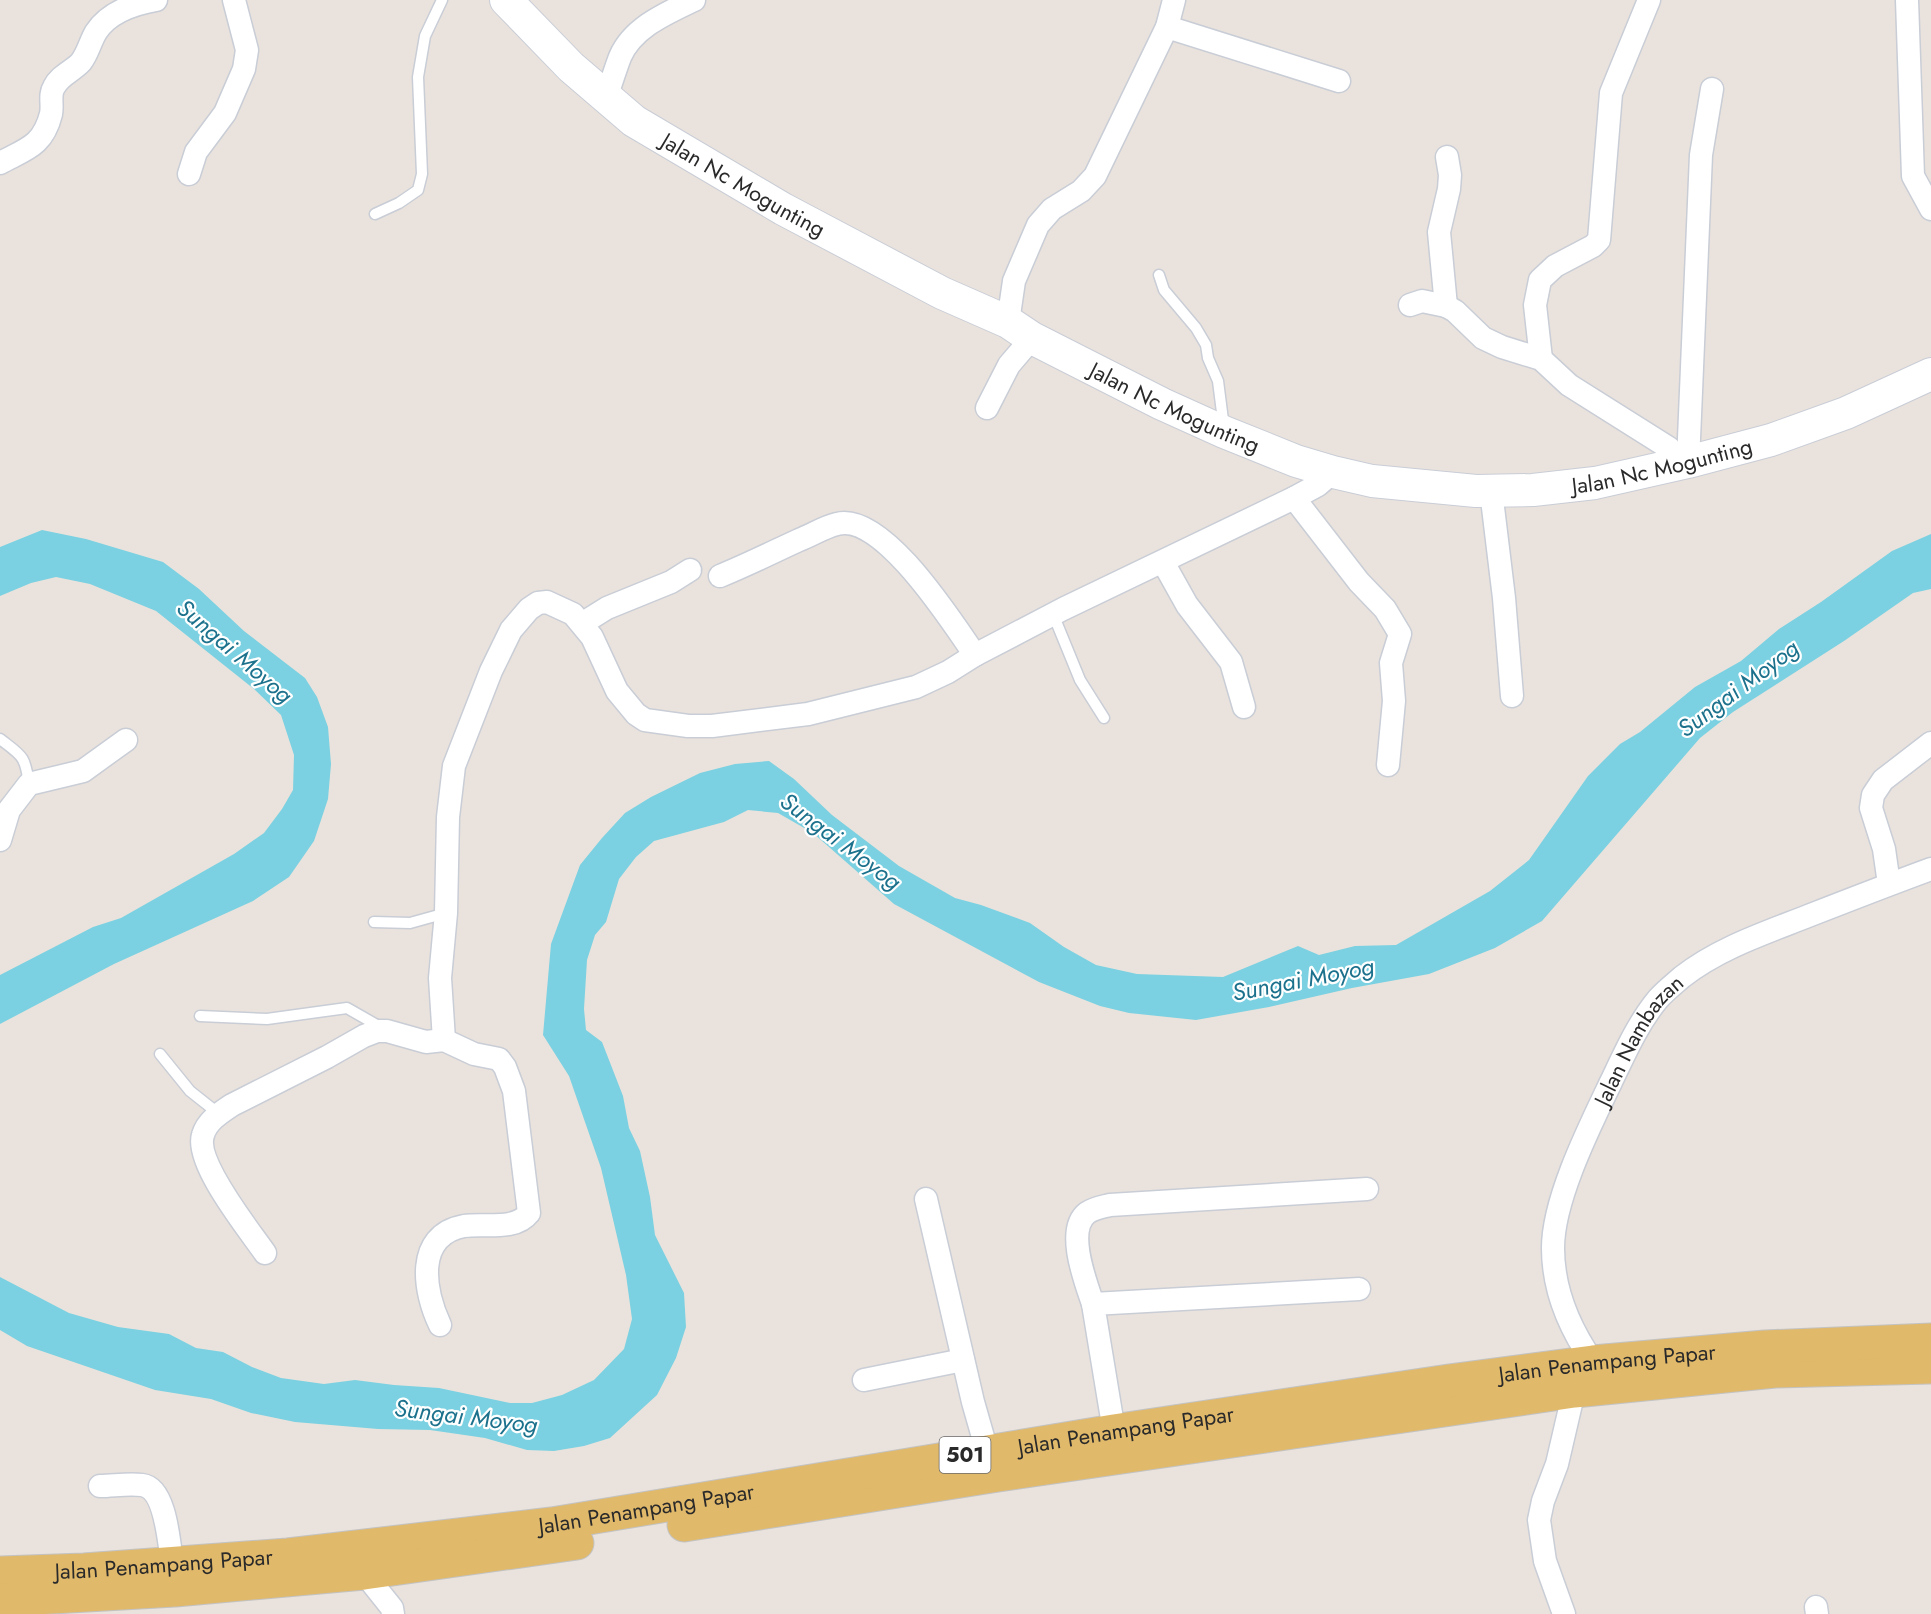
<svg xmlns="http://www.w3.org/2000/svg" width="1931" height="1614" viewBox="0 0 1931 1614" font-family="Jost,sans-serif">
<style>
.water{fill:#7bd1e1}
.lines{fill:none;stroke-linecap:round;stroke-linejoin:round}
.lane-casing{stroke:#c9cdd6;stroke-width:13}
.street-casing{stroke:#c9cdd6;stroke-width:25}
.secondary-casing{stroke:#c9cdd6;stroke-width:34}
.primary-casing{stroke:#c3c3c3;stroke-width:35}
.lane{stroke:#fff;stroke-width:10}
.street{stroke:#fff;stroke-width:22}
.secondary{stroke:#fff;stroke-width:32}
.primary{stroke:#e1b96b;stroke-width:33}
.labels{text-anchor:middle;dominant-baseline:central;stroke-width:4.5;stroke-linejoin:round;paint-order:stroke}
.shield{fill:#fff;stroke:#6a6a6a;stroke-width:1.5}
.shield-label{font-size:21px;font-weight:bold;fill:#2a2a2a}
.street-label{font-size:22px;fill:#2a2a2a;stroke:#fff}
.water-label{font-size:24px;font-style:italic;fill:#1c718c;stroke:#fff}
</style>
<rect width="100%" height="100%" fill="#eae3dd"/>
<path class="water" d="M42,530L86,539L163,562L199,589L244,631L305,678L317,697L328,727L331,764L328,799L314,841L289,877L253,901L114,964L0,1024V975L93,927L121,918L234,854L264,833L282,809L293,790L294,755L281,715L254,689L156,611L90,584L56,577L31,583L0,596V547Z
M1931,534V589L1913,593L1844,641L1733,712L1700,738L1542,921L1495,948L1429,974L1352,988L1269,1007L1196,1020L1129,1013L1100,1006L1039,982L894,904L813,833L778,813L748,810L724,822L654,841L636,857L619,879L606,922L595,935L587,960L584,1009L586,1030L602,1042L623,1096L629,1128L640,1151L650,1197L655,1235L684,1293L686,1327L676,1358L657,1395L610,1438L584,1446L554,1451L527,1450L485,1438L430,1430L378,1429L295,1422L251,1413L211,1399L155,1390L27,1346L0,1330V1277L69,1313L118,1327L169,1334L196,1348L223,1352L252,1367L281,1378L324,1384L355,1380L394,1385L439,1388L510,1403H532L562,1395L594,1380L624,1349L632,1319L626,1275L601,1168L569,1076L543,1035L551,944L580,865L602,838L625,813L651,797L700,773L735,764L769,761L794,779L832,815L899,866L955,898L981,905L1030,923L1064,947L1096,965L1137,974L1223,977L1298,946L1319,955L1355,946L1396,945L1490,891L1529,860L1588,776L1620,744L1640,732L1695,687L1741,661L1779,629L1821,602L1892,551Z"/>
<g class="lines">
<g class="lane-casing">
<path id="lane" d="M375,214L399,203L418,190L422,174L418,77L425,36L442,0
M1159,275L1164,290L1196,328L1206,345L1208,358L1218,381L1224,428
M1053,614L1080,680L1104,718
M0,739C22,756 25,755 29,784
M374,922L410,923L446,913
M200,1016L267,1019L347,1008L382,1028
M160,1054L190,1091L219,1114"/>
</g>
<g class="street-casing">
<g id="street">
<path d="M1907,0L1913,176L1931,209"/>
<path d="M1167,27L1339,81"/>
<path d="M606,97C611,84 615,70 620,57C633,27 667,13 694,0"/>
<path d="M0,163C26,149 43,146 51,114C53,105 49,95 54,87C60,75 73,71 81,62C88,53 90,42 96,32C109,12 133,4 156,0"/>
<path d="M189,174L196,152L225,113L244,69L247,50L234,0"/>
<path d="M1410,305L1422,301L1446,306L1455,311L1483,338L1502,347L1541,359L1569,385L1669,448L1678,465"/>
<path d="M1446,306L1439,232L1449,189L1450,175L1447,157"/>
<path d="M1008,322L1014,281L1038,225L1052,209L1081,191L1095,176L1167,27L1174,0"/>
<path d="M1541,359L1535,305L1540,280L1555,266L1593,246L1599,240L1611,93L1649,0"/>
<path d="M987,408L1009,365L1032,338"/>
<path d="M1688,462L1701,155L1712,89"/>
<path d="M1491,491L1504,598L1512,696"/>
<path d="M1294,498L1359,582L1385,609L1400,634L1391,663L1394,701L1388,765"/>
<path d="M1163,562L1187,605L1231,662L1244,707"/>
<path d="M720,576C747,565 773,552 799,540C812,535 824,527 837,524C882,511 952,622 975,655"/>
<path d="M583,623L607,608L671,582L690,570"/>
<path d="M0,840L9,810L29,784L83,771L126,740"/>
<path d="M1889,884L1884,849L1871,808L1873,795L1883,780L1931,743"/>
<path d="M444,1040L440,978L446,913L448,817L454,766L491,671L511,630L529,609L538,603L547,602L573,614L592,637L617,691L636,714L645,720L688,726H712L808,714L916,687L948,672L975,655L1063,609L1294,498L1318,485L1333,472"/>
<path d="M926,1199L973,1402L987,1451"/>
<path d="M265,1253C249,1230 194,1162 203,1135C207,1121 220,1113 232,1105L327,1057L364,1036L377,1031H387L426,1042L444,1040L474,1054L499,1059L505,1067L514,1091L529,1213C515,1231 485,1223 464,1226C414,1235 424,1292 440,1325"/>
<path d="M1093,1304C1086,1283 1065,1230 1087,1213C1094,1208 1102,1207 1110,1205L1367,1189"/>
<path id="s1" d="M1593,1362C1570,1329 1553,1289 1553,1248C1553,1199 1590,1126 1611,1082C1625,1053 1638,1023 1658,999C1665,991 1674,984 1682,977C1719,948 1765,933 1808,916C1849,900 1890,884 1931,869"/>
<path d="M864,1380L963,1360"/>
<path d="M1114,1431L1093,1304L1359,1289"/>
<path d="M100,1486C113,1486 128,1483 142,1485C166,1488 169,1543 172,1563"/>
<path d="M364,1573L392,1608L393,1614"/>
<path d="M1816,1607L1817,1614"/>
<path d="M1564,1614L1545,1561L1539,1520L1543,1501L1557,1464L1574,1391"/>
</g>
</g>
<g class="secondary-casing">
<g id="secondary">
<path id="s2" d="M506,0L571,67L634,121L783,209L942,293L1008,322L1032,338L1162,404L1224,432L1296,461L1333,472L1372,481L1476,491L1533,490L1595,483L1688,462L1771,440L1846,413L1931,374"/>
</g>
</g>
<g class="primary-casing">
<g id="primary">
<path d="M684,1525L998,1475L1574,1391L1775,1371L1931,1367"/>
<path id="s3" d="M0,1573L84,1570L288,1555L552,1524L1114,1431L1449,1381L1593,1362L1765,1347L1931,1340"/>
<path d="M0,1600L175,1590L364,1573L577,1543"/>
</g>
</g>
<use href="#lane" class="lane"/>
<use href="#street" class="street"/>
<use href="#secondary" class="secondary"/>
<use href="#primary" class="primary"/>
</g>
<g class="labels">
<rect class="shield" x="939.5" y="1437" width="51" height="36" rx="4.5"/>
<g class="shield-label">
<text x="965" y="1455">501</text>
</g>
<g class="street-label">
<text stroke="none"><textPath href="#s2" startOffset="303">Jalan Nc Mogunting</textPath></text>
<text stroke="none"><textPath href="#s2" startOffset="789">Jalan Nc Mogunting</textPath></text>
<text stroke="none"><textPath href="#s2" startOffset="1293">Jalan Nc Mogunting</textPath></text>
<text stroke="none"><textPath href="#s1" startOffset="350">Jalan Nambazan</textPath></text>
<text stroke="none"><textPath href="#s3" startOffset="1622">Jalan Penampang Papar</textPath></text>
<text stroke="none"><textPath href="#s3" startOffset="1136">Jalan Penampang Papar</textPath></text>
<text stroke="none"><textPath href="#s3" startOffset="650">Jalan Penampang Papar</textPath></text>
<text stroke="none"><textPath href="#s3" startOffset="164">Jalan Penampang Papar</textPath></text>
</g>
<g class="water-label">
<text transform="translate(235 651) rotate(41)">Sungai Moyog</text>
<text transform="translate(1738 688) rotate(-37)">Sungai Moyog</text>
<text transform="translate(841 841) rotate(37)">Sungai Moyog</text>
<text transform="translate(1303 979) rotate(-11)">Sungai Moyog</text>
<text transform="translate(466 1416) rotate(7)">Sungai Moyog</text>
</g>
</g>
</svg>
